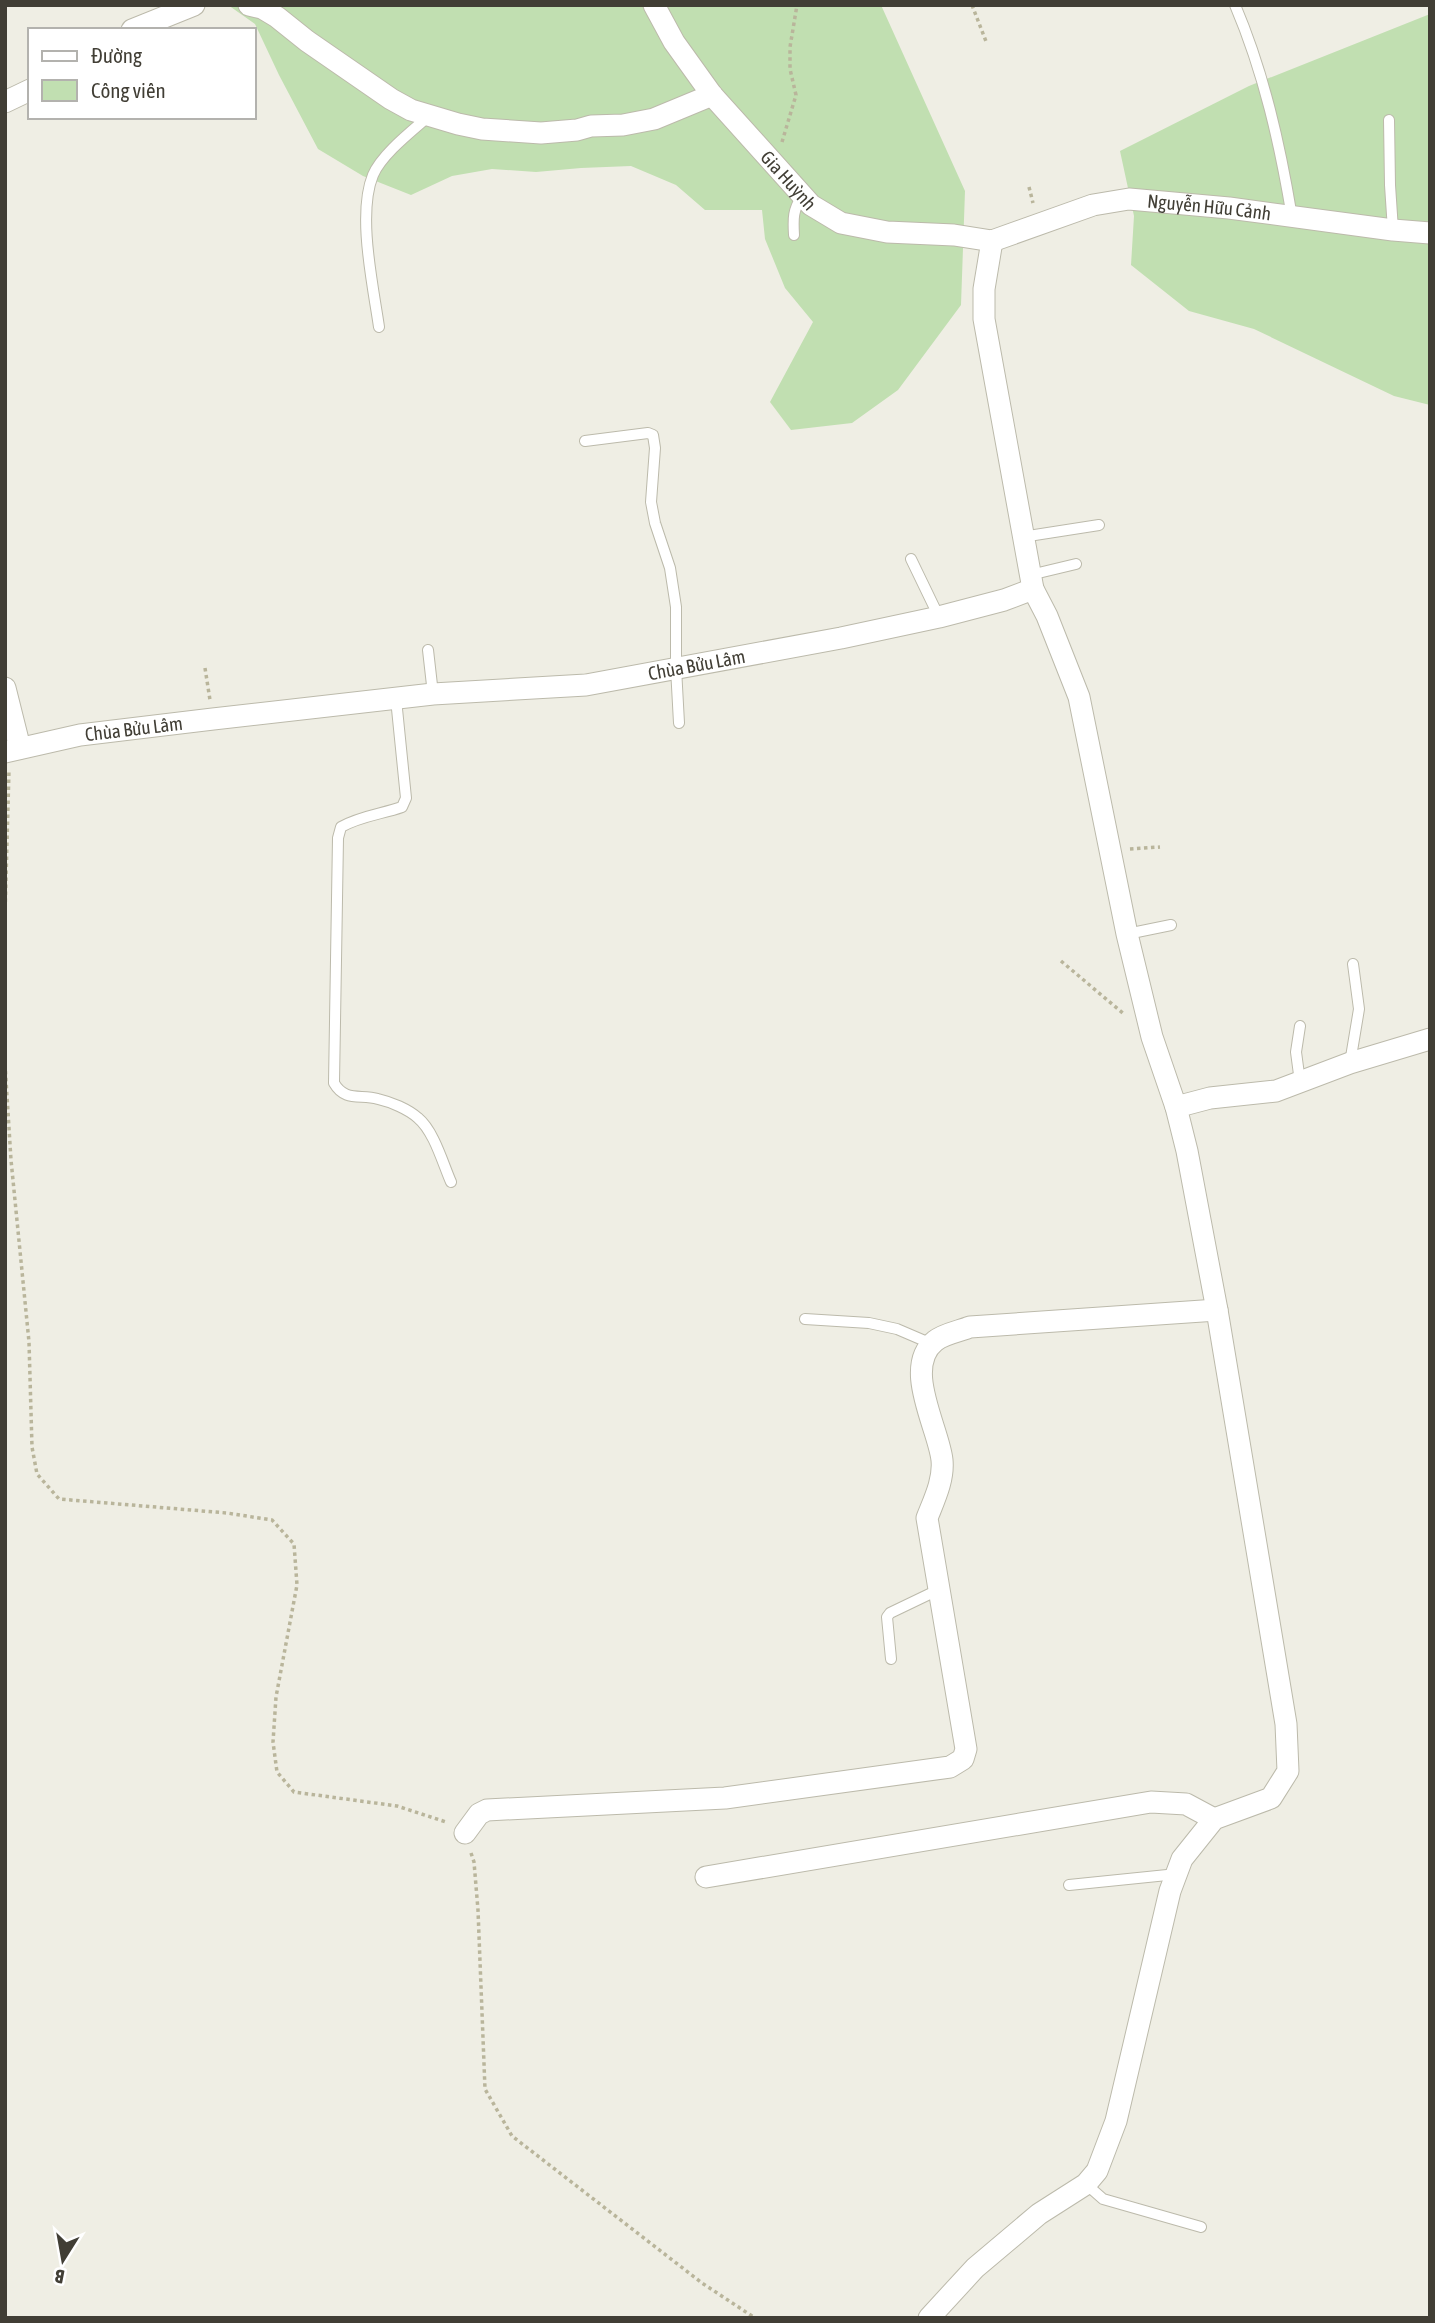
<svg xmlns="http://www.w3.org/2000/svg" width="1435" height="2323" viewBox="0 0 1435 2323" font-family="'Asap Condensed',sans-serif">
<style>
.green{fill:#c1dfb1}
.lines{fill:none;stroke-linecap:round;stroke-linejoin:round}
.lane-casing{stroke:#bcbaab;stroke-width:12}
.street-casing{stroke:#bcbaab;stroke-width:23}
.path{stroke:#b9b59b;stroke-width:3.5;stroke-dasharray:3.5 3.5;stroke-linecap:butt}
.lane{stroke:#fff;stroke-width:10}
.street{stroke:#fff;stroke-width:21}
.labels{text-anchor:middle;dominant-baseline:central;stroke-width:6;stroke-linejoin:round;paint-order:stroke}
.street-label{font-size:19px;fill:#413e35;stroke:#fff}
</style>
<rect width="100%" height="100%" fill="#efeee4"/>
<path class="green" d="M228,5H881L965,191L961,305L898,390L852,423L791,430L770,402L813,322L785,288L765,239L762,210H705L676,185L631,166L581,168L536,172L492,169L452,176L411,195L363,176L318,149L279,75L255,24Z
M1430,14V405L1394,396L1254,329L1189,311L1131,265L1134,216L1120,151L1249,86Z"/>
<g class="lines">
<g class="lane-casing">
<path id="lane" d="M1235,5C1264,73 1280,145 1292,217
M1389,120L1390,185L1393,230
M794,235C793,218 793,210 802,196
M379,327C373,285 357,214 373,175C382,154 412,131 429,116
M585,441L648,433L653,435L655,448L651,502L655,523L670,568L676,607V668L679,723
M1022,537L1099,525
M911,559L939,617
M1030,575L1076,564
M428,650L433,694
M396,699L406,798L402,807C382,814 360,816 341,827L338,838L334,1083C345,1102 360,1094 378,1099C391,1102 408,1109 418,1118C434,1131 443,1164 451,1182
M1127,934L1171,925
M1350,1063L1359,1009L1353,964
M1300,1082L1296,1052L1300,1026
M805,1319L869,1323L897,1329L932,1344
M891,1659L887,1617L890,1613L940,1589
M1069,1885L1177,1874
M1086,2184L1103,2199L1201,2227"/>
</g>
<g class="street-casing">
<g id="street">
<path d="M249,5L262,8L277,17L307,41L391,99L411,110L458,124L482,129L541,133L577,130L591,126L623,125L654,119L712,95"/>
<path id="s1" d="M654,5L674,42L712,95L811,205L841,223L887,232L954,235L992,241L1093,205L1129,199L1229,208L1393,230L1430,233"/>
<path d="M132,30L194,5"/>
<path d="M5,102L30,90"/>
<path d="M5,688L20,748"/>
<path id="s2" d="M5,752L80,735L213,719L433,694L586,685L841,638L939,617L1004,600L1033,589L984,319V289L992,241"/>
<path d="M1176,1107L1210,1098L1276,1091L1350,1063L1430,1039"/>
<path d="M465,1833L479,1814L487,1810L725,1798L950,1767L963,1759L966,1749L927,1518C934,1500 944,1480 942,1460C939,1429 902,1367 935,1341C943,1334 960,1331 970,1327L1217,1310"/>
<path d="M706,1877L1151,1802L1186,1804L1214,1819"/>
<path d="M929,2318L975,2268L1039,2214L1086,2184L1097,2171L1116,2121L1170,1891L1182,1859L1214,1819L1271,1798L1288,1771L1286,1724L1217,1310L1187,1151L1176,1107L1152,1037L1127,934L1079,697L1047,616L1033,589"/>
</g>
</g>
<path class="path" d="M972,5L987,44
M782,142L796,95L790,69V47L797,5
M1029,187L1033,203
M205,668L210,700
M1130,849L1160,847
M5,916L9,770
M1061,961L1124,1014
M5,1064L11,1160L29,1342L32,1447L37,1474L59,1499L227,1513L272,1520L294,1544L297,1585L276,1697L273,1742L277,1772L294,1792L397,1806L446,1822
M471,1853L474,1862L478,1910L485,2089L512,2136L702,2283L755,2318"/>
<use href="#lane" class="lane"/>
<use href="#street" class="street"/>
</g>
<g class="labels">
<g class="street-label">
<text stroke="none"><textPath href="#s1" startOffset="222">Gia Huỳnh</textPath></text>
<text stroke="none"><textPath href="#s1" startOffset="667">Nguyễn Hữu Cảnh</textPath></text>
<text stroke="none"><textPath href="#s2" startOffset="698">Chùa Bửu Lâm</textPath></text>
<text stroke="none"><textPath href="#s2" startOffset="131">Chùa Bửu Lâm</textPath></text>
</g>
</g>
<rect width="1435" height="2323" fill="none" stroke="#413e35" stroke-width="14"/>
<rect x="28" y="28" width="228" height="91" fill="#ffffff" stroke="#b3b2ae" stroke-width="2"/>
<rect x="42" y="51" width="35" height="10" fill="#ffffff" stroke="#b3b2ae" stroke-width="2"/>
<text x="91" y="63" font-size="21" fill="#413e35">Đường</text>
<rect x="42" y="80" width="35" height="21" fill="#c1dfb1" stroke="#b3b2ae" stroke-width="2"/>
<text x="91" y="98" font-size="21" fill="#413e35">Công viên</text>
<g transform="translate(63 2260) rotate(191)" stroke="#ffffff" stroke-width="5" paint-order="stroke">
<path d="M0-5L12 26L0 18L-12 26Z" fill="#413e35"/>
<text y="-10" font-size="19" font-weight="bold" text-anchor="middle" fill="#413e35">B</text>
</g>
</svg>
